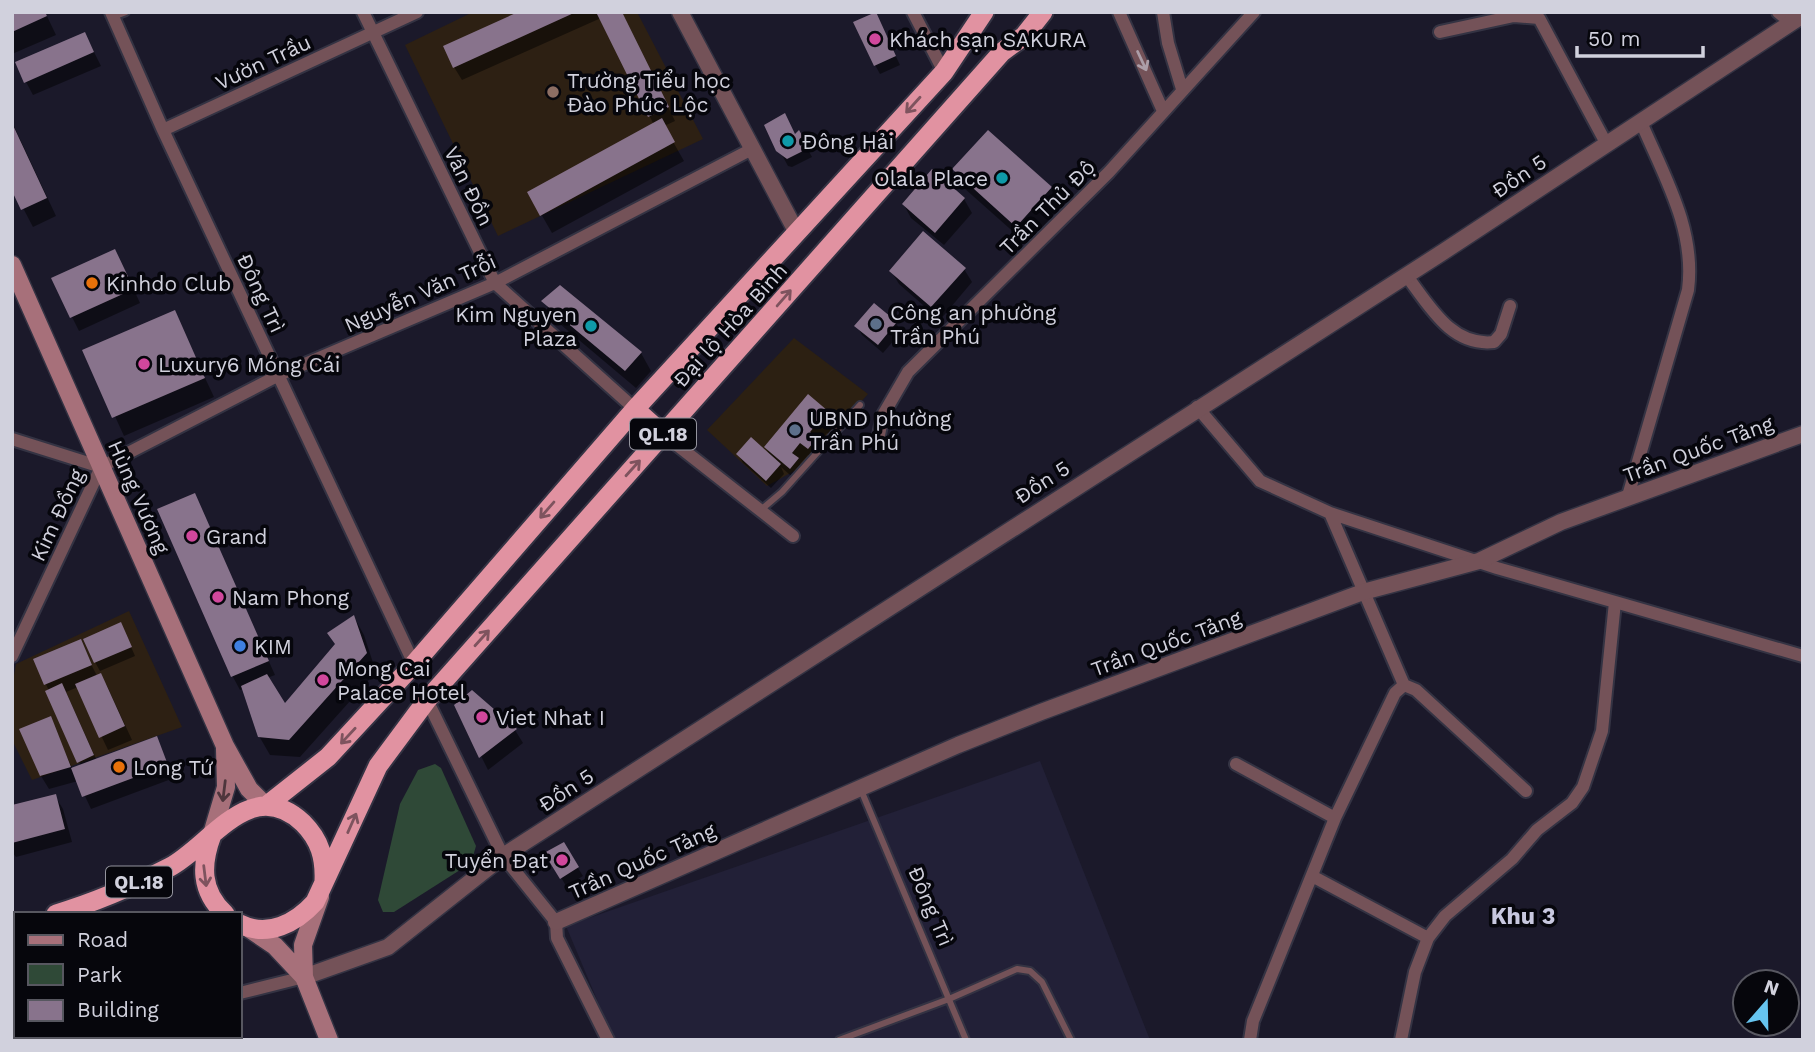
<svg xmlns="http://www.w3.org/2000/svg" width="1815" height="1052" viewBox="0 0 1815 1052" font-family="'Work Sans',sans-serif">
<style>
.commercial{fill:#2c2012}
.built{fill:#222037}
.education{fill:#2d2013}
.green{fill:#2f4937}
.shadow{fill:#0007}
.building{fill:#88738c}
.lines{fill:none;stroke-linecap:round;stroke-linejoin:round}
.service-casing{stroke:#343343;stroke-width:10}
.minor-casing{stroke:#343343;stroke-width:16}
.tertiary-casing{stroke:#343343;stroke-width:19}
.secondary-casing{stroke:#343343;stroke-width:21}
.trunk-casing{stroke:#343343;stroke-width:23}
.service{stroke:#745258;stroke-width:6}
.minor{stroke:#745258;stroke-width:12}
.tertiary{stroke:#745258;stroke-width:16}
.secondary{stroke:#a7707a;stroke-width:18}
.trunk{stroke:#e192a1;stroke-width:19}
.oneway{stroke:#ac9ea8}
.oneway2{stroke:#7e535e}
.oneway3{stroke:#4e363d}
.hotel-dot{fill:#d1479c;stroke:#06060c;stroke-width:2.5}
.education-dot{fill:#8d6e63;stroke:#06060c;stroke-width:2.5}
.culture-dot{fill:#0f9aa8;stroke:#06060c;stroke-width:2.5}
.food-dot{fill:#e8710a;stroke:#06060c;stroke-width:2.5}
.service-dot{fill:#5c6f8a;stroke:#06060c;stroke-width:2.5}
.shop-dot{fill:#3f7fe0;stroke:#06060c;stroke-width:2.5}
.labels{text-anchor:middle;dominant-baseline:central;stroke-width:7;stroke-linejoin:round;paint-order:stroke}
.shield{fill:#06060c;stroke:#94949e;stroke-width:2}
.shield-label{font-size:19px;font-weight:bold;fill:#d1d1dd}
.poi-label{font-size:21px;fill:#d1d1dd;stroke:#06060c;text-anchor:start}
.street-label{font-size:21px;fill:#d1d1dd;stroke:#06060c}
.neighbourhood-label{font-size:23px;font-weight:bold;fill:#c8c8df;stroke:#06060c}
</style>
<rect width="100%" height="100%" fill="#1b192a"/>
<path class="commercial" d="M794,338L868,394L803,466L767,486L707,430Z"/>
<path class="built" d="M1040,761L1150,1040H614L566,926Z"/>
<path class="education" d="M473,12H637L703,139L498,236L405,45Z
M129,611L182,727L32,780L12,740V686L16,664Z"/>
<path class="green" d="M435,764L441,768L476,846L471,863L394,912H383L378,900L400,804L418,770Z"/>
<path class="shadow" d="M12,12H45L56,35L12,54Z
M523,12H621L675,121L664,126L684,161L552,233L529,193L654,125L601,18L462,80L454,67Z
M880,23L900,65L880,74L875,65Z
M85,34L101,66L33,95L26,82Z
M12,122L56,216L33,227L12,187Z
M766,126L795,136L799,133L812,157L792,167L788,166Z
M954,170L1051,189L1061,207L1027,244L964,188Z
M964,199L972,213L944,245L911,218L904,205Z
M122,264L140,303L79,331L53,279Z
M964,269L972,282L940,320L899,284L891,271Z
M544,301L641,353L651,371L636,388L554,319Z
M174,312L214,397L124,436L85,351Z
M896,323L901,332L883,353L862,335L857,326Z
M808,397L834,418L842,431L835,439L827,433L818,444L823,453L816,462L808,455L800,464L805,473L798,482L781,467L784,474L771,488L743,463L738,454L771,457L766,448Z
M194,495L275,675L267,678L284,705L336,645L354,617L364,635L376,672L300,757L270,755L259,736L243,689L240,690L233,677L160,510Z
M125,633L135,656L100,671L95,662Z
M80,642L97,676L101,675L108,688L132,740L108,750L78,687L66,692L97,761L156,739L174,778L91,809L78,781L49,789L41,776L50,719L73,770L81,766L46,684Z
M456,706L515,730L523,743L488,770Z
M55,796L63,809L72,842L16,857L12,852V807Z
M563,844L583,876L566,886L547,853Z"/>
<path class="building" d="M12,12H45L47,16L12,32Z
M518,12H576L453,68L443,46Z
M596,12H622L669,107L648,117Z
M876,12L896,56L874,66L853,22Z
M85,32L94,52L24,83L15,62Z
M785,113L795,134L799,130L809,148L787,159L776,151L764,125Z
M662,118L675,142L540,216L527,192Z
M12,123L47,198L21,210L12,191Z
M988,130L1052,187L1016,227L952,169Z
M932,169L965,198L935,233L902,204Z
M923,231L966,268L931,307L889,271Z
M115,249L134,289L70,318L51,278Z
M560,285L642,352L625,371L541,301Z
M874,303L897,322L878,345L854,326Z
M175,310L205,378L112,418L82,350Z
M808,394L835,417L827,427L819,421L810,432L817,438L808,449L800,443L792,453L799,458L790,469L764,447Z
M751,437L781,464L766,481L736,454Z
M195,493L269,661L231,677L157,509Z
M354,615L367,653L289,740L258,737L241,686L267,674L285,703L335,644L327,633Z
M121,622L132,647L94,663L83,639Z
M81,639L92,665L44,685L33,659Z
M101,673L125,726L99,738L75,684Z
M62,683L94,755L77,763L45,691Z
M472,690L517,729L479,758L454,705Z
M51,716L71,767L40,776L19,729Z
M157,736L168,765L82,797L71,768Z
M56,794L65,829L12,843V805Z
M564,842L579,867L560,879L544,853Z"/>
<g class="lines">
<g class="service-casing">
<path id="service" d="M113,17L126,12
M762,509L782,492L860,405
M861,790L966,1040
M839,1040L949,999L1017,969L1030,971L1042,982L1071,1040"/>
</g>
<g class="minor-casing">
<path id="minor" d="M111,12L163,130L414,664
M363,12L495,283L635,409
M913,12L944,72
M1119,12L1163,111
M1163,12L1168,43L1182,89
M1778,12L1789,21
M1440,32L1514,16L1539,18L1606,143
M163,130L417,12
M1406,275C1429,305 1451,347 1494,342L1501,334L1510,306
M1197,407L1260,481L1330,513L1497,568L1803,656
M663,434L793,536
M879,435L883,415L908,372L1109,172L1254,12
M12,439L101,467
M101,467L279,375L495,283L752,149
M1628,496L1688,290C1696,230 1664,176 1641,122
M1330,513L1404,685L1416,690L1526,791
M12,656L101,467
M427,700L503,856L556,922L557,938L608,1040
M1236,764L1335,818
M1312,876L1428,938
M240,993L304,977
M48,1040L62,1036
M1250,1040L1253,1021L1335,818L1395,693L1404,685
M1401,1040L1415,972L1428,938L1445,916L1512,859L1537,830L1572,803L1583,787L1602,731L1615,602"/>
</g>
<g class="tertiary-casing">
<path id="tertiary" d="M680,12L797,233
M556,922L958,745L1041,712L1363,592L1479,561L1561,522L1803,434
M304,977L388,947L503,856L1443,252L1803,15"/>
</g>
<g class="secondary-casing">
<path id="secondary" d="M12,265L225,746L249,789L266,806
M212,834L226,787L225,749
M320,897L303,945L304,977L329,1040
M247,927L275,946L304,977"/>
</g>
<g class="trunk-casing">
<path id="trunk" d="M635,409L663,434
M266,806L328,757L414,664L635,409L944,72L984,12
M212,835C201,864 200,891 225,914
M56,914C96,902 133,886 170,867C211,845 251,774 303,823C320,840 325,858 324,881
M240,924C268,938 296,923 315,902L378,766L427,700L1002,52L1024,36L1043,12
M12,927L16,926
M12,958L16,957"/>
</g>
<use href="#service" class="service"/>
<use href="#minor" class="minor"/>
<use href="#tertiary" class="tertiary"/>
<use href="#secondary" class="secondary"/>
<use href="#trunk" class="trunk"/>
</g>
<defs><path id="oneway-shaft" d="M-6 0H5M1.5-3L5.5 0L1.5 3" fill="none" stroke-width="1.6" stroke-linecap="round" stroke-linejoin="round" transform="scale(1.75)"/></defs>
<use class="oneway" href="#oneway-shaft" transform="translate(1142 61) rotate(65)"/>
<g class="oneway2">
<use href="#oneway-shaft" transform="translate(913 105) rotate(132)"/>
<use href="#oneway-shaft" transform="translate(784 298) rotate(-49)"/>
<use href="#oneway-shaft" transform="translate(633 468) rotate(-48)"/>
<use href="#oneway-shaft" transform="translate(547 510) rotate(131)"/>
<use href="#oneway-shaft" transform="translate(482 638) rotate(-48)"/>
<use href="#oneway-shaft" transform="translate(348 736) rotate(133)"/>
<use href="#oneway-shaft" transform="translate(352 823) rotate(-66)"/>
<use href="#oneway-shaft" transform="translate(205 876) rotate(83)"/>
</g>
<use class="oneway3" href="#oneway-shaft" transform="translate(224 791) rotate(97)"/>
<g class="hotel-dot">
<circle cx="875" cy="39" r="7"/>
<circle cx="144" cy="364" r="7"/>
<circle cx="192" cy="536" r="7"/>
<circle cx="218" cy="597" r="7"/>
<circle cx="323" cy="680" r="7"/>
<circle cx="482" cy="717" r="7"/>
<circle cx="562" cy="860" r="7"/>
</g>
<circle class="education-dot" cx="553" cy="92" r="7"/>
<g class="culture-dot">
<circle cx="788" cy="141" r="7"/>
<circle cx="1002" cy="178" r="7"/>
<circle cx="591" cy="326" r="7"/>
</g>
<g class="food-dot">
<circle cx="92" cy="283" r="7"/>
<circle cx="119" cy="767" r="7"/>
</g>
<g class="service-dot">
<circle cx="876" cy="324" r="7"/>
<circle cx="795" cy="430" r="7"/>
</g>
<circle class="shop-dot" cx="240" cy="646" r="7"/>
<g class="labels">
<g class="shield">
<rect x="630" y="418.5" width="66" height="31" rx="5"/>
<rect x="106" y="866.5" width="66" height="31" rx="5"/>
</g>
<g class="shield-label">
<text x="663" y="434">QL.18</text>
<text x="139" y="882">QL.18</text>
</g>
<g class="poi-label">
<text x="889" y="39">Khách sạn SAKURA</text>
<text x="567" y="80">Trường Tiểu học<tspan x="567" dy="24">Đào Phúc Lộc</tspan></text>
<text x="802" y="141">Đông Hải</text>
<text x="988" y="178" text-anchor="end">Olala Place</text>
<text x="106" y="283">Kinhdo Club</text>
<text x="890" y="312">Công an phường<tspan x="890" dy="24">Trần Phú</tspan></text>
<text x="577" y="314" text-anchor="end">Kim Nguyen<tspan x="577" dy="24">Plaza</tspan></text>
<text x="158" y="364">Luxury6 Móng Cái</text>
<text x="809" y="418">UBND phường<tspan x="809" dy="24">Trần Phú</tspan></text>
<text x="206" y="536">Grand</text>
<text x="232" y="597">Nam Phong</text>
<text x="254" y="646">KIM</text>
<text x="337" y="668">Mong Cai<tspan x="337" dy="24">Palace Hotel</tspan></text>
<text x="496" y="717">Viet Nhat I</text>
<text x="133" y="767">Long Tứ</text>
<text x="548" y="860" text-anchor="end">Tuyển Đạt</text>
</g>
<g class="street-label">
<text transform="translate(263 62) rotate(-25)">Vườn Trầu</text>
<text transform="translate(1519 176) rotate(-34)">Đồn 5</text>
<text transform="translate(469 186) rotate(64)">Vân Đồn</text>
<text transform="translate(1047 207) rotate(-45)">Trần Thủ Độ</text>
<text transform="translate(261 293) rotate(65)">Đông Trì</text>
<text transform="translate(420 293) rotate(-24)">Nguyễn Văn Trỗi</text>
<text transform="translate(730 325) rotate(-48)">Đại lộ Hòa Bình</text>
<text transform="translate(1698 449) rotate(-20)">Trần Quốc Tảng</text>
<text transform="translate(1042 482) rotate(-33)">Đồn 5</text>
<text transform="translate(139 497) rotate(66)">Hùng Vương</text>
<text transform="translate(57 515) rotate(-65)">Kim Đồng</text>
<text transform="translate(1166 643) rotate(-20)">Trần Quốc Tảng</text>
<text transform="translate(566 790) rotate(-33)">Đồn 5</text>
<text transform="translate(642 861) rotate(-24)">Trần Quốc Tảng</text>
<text transform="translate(931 906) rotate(67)">Đông Trì</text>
</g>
<g class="neighbourhood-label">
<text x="1523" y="916">Khu 3</text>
</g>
</g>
<rect width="1815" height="1052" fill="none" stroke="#d1d1dd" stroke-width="28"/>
<rect x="14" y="912" width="228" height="126" fill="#06060c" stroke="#575760" stroke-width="2"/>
<rect x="28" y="935" width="35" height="10" fill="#a7707a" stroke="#575760" stroke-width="2"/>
<text x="77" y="947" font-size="21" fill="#d1d1dd">Road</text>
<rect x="28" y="964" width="35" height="21" fill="#2f4937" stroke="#575760" stroke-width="2"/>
<text x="77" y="982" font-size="21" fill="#d1d1dd">Park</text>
<rect x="28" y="1000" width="35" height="21" fill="#88738c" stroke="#575760" stroke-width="2"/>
<text x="77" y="1017" font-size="21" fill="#d1d1dd">Building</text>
<g transform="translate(1766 1003) rotate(20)"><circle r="33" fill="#06060c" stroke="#575760" stroke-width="2"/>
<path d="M0-5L12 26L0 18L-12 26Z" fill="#66c4ef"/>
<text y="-10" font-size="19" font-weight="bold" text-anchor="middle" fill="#d1d1dd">N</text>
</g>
<path d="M1577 46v10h126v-10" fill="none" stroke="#d1d1dd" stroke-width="3.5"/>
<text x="1588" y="46" font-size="21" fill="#d1d1dd" stroke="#06060c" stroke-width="5" paint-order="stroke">50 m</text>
</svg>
